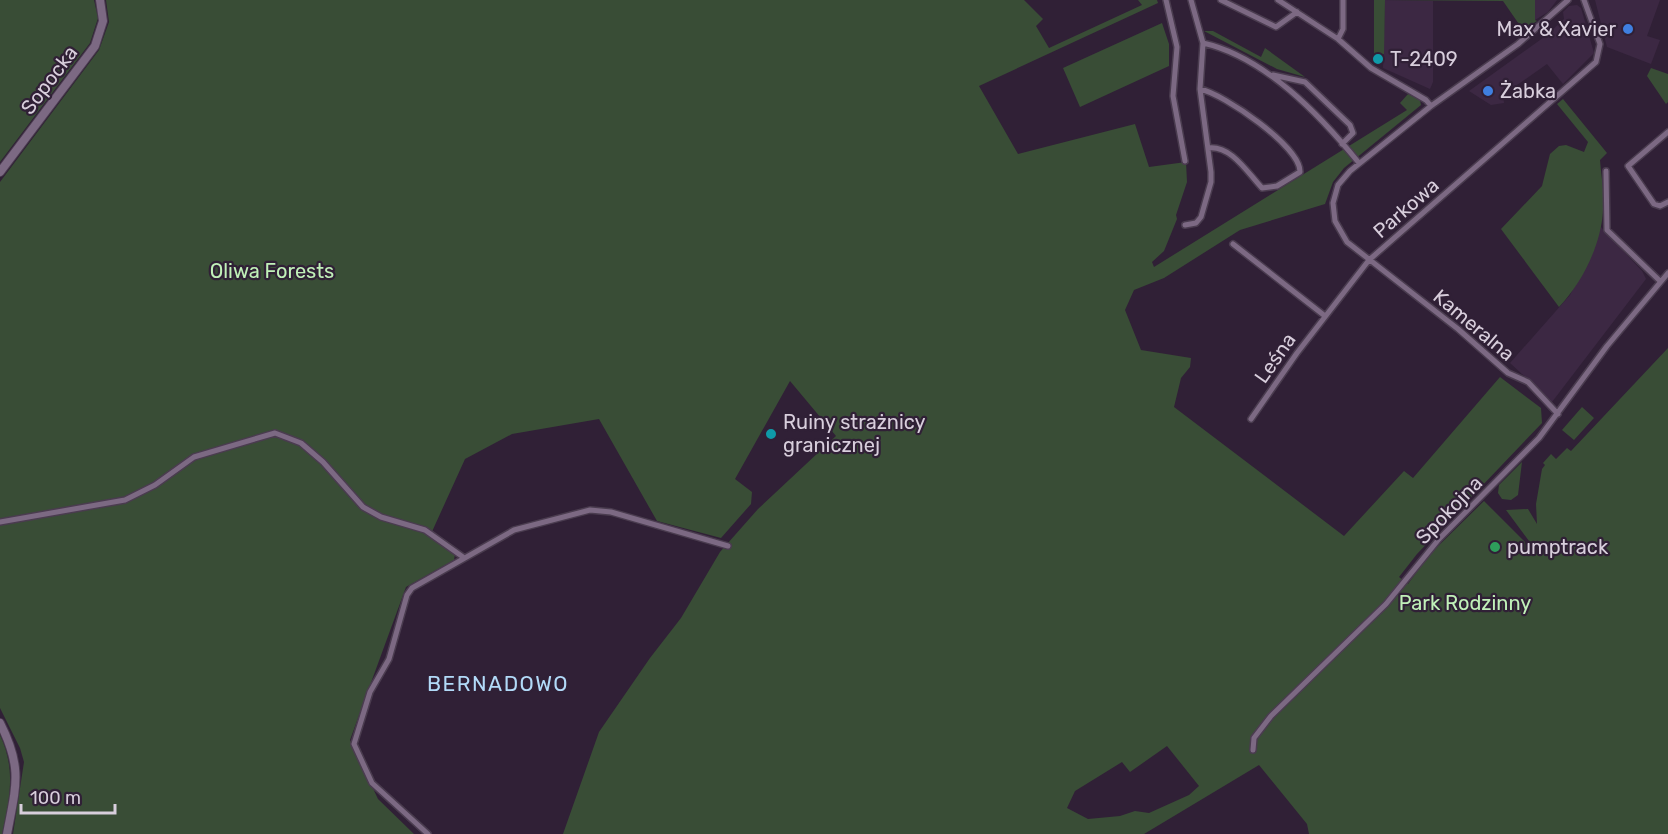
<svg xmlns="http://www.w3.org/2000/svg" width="1668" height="834" viewBox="0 0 1668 834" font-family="Rubik,sans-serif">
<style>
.built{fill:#3c2843}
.green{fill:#394d36;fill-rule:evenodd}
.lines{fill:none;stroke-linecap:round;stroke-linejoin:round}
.minor-casing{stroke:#4a3c4f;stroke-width:8}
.secondary-casing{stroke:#4a3c4f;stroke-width:10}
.minor{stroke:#7c6983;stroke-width:5}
.secondary{stroke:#7c6983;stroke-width:8}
.shop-dot{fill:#3f7fe0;stroke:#302036;stroke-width:2}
.culture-dot{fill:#0f9aa8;stroke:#302036;stroke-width:2}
.leisure-dot{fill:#2e9e5b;stroke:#302036;stroke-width:2}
.labels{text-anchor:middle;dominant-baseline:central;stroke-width:4.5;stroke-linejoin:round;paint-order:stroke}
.poi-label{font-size:20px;fill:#d8cedc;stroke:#302036;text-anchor:start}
.street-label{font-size:20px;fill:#d8cedc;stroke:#302036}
.park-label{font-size:20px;fill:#c0f0b8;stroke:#302036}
.neighbourhood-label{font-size:21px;letter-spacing:1.5px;fill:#b2daf8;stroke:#302036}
</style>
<rect width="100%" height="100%" fill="#302036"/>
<path class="built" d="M1385,0L1433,1V82L1430,89L1383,68Z
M1535,0H1557L1548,12L1535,20Z
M1595,0H1660L1647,36L1660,40L1651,64L1607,47Z
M1577,5L1581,8L1594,53L1563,84L1547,64L1503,95L1504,103L1491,105L1469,91L1547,35L1564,19L1563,12L1569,6Z
M1600,226L1642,271L1646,279L1552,402L1510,363L1570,295L1593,250Z"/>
<path class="green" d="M0,0H94L98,18L90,43L0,162Z
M106,0H1024L1043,19L1036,26L1049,48L1142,5L1138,0H1157L1158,3L979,86L1018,154L1135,124L1149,167L1186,162L1187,182L1176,215L1177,219L1164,251L1152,262L1154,267L1407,110L1400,103L1408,94L1420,100L1421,105L1344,168L1333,182L1325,204L1240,230L1164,278L1134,290L1125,310L1141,350L1191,358L1190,367L1181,378L1174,407L1344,536L1404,471L1413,478L1500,377L1541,408L1542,423L1417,554L1399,577L1408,584L1428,556L1484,501L1525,542L1528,554L1532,551L1529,541L1506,510L1528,509L1537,524L1536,504L1542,469L1545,465L1543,463L1551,454L1556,459L1567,448L1571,451L1668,348V834H1309L1307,824L1259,765L1144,834H563L599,732L650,658L681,618L720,552L758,509L836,436L790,381L735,479L752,492L751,504L721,538L657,521L599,419L512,434L465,459L430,536L455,554L454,560L406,587L350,740L378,799L414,834H13L24,762L20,748L0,708V182L99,50L109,22ZM1167,746L1199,786L1189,795L1149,813L1135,811L1120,816L1088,819L1067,808L1075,791L1122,762L1130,772Z
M1374,0H1535V20L1537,21L1523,30L1503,1L1385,0L1384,54H1374Z
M1162,23L1169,44V66L1080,107L1063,68Z
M1204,31H1213L1261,57L1265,48L1305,77L1277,69Z
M1651,68L1668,74V102L1666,104L1647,76Z
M1563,99L1607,153L1600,160C1601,176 1605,194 1603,211C1601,245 1582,283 1559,307L1501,229L1542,186L1550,154L1559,146L1566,145L1584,152L1588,142L1557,104Z
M1582,407L1594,418L1574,440L1562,430Z
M1522,462L1518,495L1511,500L1502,499L1498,493L1499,485Z
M0,735C16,769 10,798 2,834H0Z"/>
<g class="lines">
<g class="minor-casing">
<path id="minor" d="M1166,0L1177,47L1173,96L1185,161
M1221,0L1276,27L1297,12
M1278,0L1338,39L1371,68L1426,100L1431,106
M1338,39L1343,29V0
M1203,43C1265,57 1320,115 1359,163
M1273,75L1305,82L1350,125L1353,133L1342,144
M1200,89C1224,94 1301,147 1300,172L1277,186L1262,188C1247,172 1231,145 1208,148
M1668,132L1628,166L1654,204L1660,206L1668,202
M1606,171L1607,230L1660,281
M1185,225L1196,223L1201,217L1211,182V172L1200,89L1203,43L1191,0
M1233,244L1325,316
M1558,414L1528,382L1508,373L1458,329L1347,242L1335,221L1333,203L1338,185L1350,171L1431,106L1518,44L1568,0
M1251,419L1297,353L1369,260L1596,62L1600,44L1584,0
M0,522L125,500L155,485L194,457L275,433L301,443L323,462L363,507L381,517L425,530L463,557
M1253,750L1254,738L1271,716L1386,604L1439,539L1539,438L1607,346L1668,273
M428,834L372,783L354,744L370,692L389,659L407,595L412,588L514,530L590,510L611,512L728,546"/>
</g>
<g class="secondary-casing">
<path id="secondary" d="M0,172L95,46L103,21L100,0
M0,723C23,768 16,786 7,834"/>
</g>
<use href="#minor" class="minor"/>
<use href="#secondary" class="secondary"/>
</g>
<g class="shop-dot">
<circle cx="1628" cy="29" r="6"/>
<circle cx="1488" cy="91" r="6"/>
</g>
<g class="culture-dot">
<circle cx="1378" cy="59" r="6"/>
<circle cx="771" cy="434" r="6"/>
</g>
<circle class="leisure-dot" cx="1495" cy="547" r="6"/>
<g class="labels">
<g class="poi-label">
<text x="1616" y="29" text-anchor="end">Max &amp; Xavier</text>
<text x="1390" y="59">T-2409</text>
<text x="1500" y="91">Żabka</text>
<text x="783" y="422">Ruiny strażnicy<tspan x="783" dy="23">granicznej</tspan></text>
<text x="1507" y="547">pumptrack</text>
</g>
<g class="street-label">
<text transform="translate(49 80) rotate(-53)">Sopocka</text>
<text transform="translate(1406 208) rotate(-41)">Parkowa</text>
<text transform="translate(1474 325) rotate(40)">Kameralna</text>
<text transform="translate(1275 358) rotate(-55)">Leśna</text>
<text transform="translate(1449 510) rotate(-46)">Spokojna</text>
</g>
<g class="park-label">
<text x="272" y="271">Oliwa Forests</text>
<text x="1465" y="603">Park Rodzinny</text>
</g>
<g class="neighbourhood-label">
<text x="498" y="683">BERNADOWO</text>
</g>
</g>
<path d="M21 804v9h94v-9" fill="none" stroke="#d8cedc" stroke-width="3"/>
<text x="30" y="804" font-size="18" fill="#d8cedc" stroke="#302036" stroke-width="4.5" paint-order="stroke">100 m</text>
</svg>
